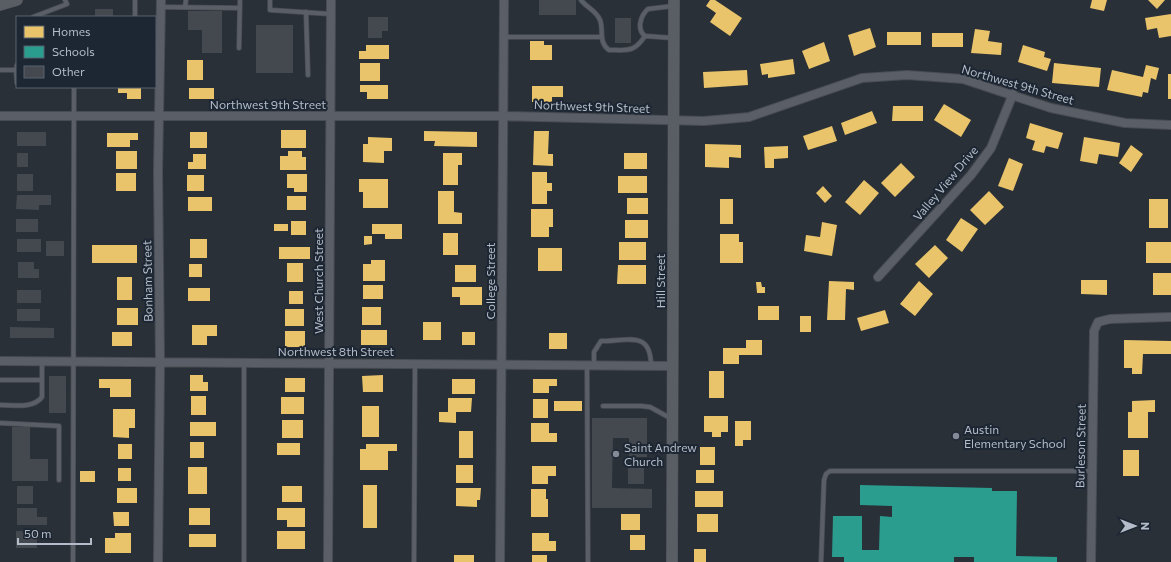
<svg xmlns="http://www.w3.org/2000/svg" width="1171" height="562" viewBox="0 0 1171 562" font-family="Commissioner,sans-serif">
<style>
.homes{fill:#e9c46a}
.schools{fill:#2a9d8f}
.building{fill:#444950}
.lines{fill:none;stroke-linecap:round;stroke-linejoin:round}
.lane-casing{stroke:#484c53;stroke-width:5.5}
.street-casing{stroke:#484c53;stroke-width:10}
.secondary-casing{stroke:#484c53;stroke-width:12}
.lane{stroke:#5a5e66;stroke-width:4}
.street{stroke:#5a5e66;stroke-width:8}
.secondary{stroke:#595d64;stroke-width:11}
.poi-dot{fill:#848b96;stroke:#1d2633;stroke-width:1.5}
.labels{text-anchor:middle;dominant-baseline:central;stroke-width:4;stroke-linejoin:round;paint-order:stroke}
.street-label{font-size:12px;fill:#b4bcc9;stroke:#1d2633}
.poi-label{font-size:12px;fill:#b4bcc9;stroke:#1d2633;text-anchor:start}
</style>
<rect width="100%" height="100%" fill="#2a3038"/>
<path class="homes" d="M710,0H715L742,18L730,36L710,22L716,13L706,6Z
M1092,0H1107L1104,11L1090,8Z
M1148,0H1165L1157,9Z
M1171,14V36L1159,38L1157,28L1147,30L1145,18Z
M870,28L876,47L854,56L848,35Z
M975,29L990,31L988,41L1002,43L1001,55L971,53Z
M887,32H921V45H887Z
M932,33H963V47H932Z
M530,41H544V45H552V60H530Z
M824,42L830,61L809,69L802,51Z
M366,45H389V59H359V51H366Z
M1023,45L1045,52L1044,57L1051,59L1047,71L1018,62Z
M793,59L795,74L768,78V74L762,75L760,64Z
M187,60H203V80H187Z
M360,63H380V81H360Z
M1054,63L1101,68L1099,87L1052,83Z
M1146,65L1159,68L1156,80L1151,78L1148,93L1143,92L1142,97L1107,90L1112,70L1143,77Z
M747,70L748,85L704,88L703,72Z
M1168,74H1171V99H1168Z
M360,85H388V99H367V92H360Z
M532,86H563V97H552V102H532Z
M118,87H141V99H127V93H118Z
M189,88H214V99H189Z
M944,104L971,120L961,137L934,120Z
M893,106H923V121H892Z
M872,111L877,123L845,135L841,123Z
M1030,123L1063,133L1058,149L1046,146L1044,153L1032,150L1035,141L1026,138Z
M832,126L837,141L808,150L803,136Z
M281,130H306V148H281Z
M424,131L477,132V147L434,146L435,141H424Z
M534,131H549L548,154H553V166L533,165Z
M190,132H207V148H190Z
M107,133H138V140H130V147H107Z
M368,137L392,138V151H384V163L363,162V144H368Z
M1084,137L1120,143L1118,157L1099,154L1097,164L1080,161Z
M705,144L741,145V158L729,157V168L705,167Z
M1131,145L1143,154L1131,172L1119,163Z
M788,146V158L774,159V168H765L764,147Z
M116,151H137V169H116Z
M288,151H302V157H306V170H280V156H288Z
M443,153H462V165H458V185H443Z
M624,153H647V169H624Z
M193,154H206V169H188V162H193Z
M1009,158L1023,164L1013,191L998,186Z
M901,163L915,177L895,197L881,183Z
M532,172H547V183H552V191H547V204H532Z
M116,173H136V191H116Z
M287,174H307V192H294V188H287Z
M187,175H204V191H187Z
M618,176H647V193H618Z
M359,179H388V208H363V192H359Z
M864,180L879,193L860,215L845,202Z
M823,186L832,196L825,203L816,193Z
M438,191H454V212L462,213V224H438Z
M989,191L1004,207L985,225L970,210Z
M287,196H306V210H287Z
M188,197H212V211H188Z
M627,198H648V214H627Z
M720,199H733V224H720Z
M1149,199H1168V228H1149Z
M531,209H553V227H549V237H531Z
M961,218L978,229L962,252L946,240Z
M625,220H648V238H625Z
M291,221H306V235H291Z
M822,222L837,225L832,256L804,251L806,235L820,237Z
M274,224H288V231H274Z
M372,224H402V239H385V234H372Z
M443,233H458V255H443Z
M720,234H739V242H743V263H720Z
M364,236H372V244L364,245Z
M190,239H207V258H190Z
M619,242H646V260H619Z
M1146,242H1171V263H1146Z
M92,245H137V263H92Z
M935,245L948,258L929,278L915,264Z
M279,247H310V259H279Z
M538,248H562V271H538Z
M371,260H385V281H363V264H371Z
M287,263H303V282H287Z
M189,264H202V277H189Z
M455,265H476V282H455Z
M618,265H646V284H617Z
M1153,273H1171V295H1153Z
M117,277H132V300H117Z
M1081,280H1107V295L1081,294Z
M829,281L854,282V290L846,289L845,320H827Z
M919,281L933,294L915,316L900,304Z
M756,282H761L762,287H765V293H757Z
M363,285H383V299H363Z
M452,287H482V305H460V297H452Z
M188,288H210V301H188Z
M289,291H303V304H289Z
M758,306H779V320H758Z
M362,307H381V325H362Z
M117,308H138V325H117Z
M285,309H304V326H285Z
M885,310L889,323L861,331L857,318Z
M800,316H811V332H800Z
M423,322H441V340H423Z
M192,325H217V336H207V345H192Z
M361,330H387V345H361Z
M285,331H305V347H285Z
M112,332H132V346H112Z
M462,332H475V345H462Z
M549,333H567V349H549Z
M746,340H762V355H739V364H723V348H746Z
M1124,340L1171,341V354H1143L1142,374H1132V368H1124Z
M709,371H724V398H709Z
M190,375H203V382H208V391H190Z
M383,375V392H363L362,376Z
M285,378H305V392H285Z
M99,379H131V397H110V388H99Z
M452,379H475V394H452Z
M533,379H557V386H549V393H533Z
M191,396H206V415H191Z
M281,397H304V414H281Z
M448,398H472L471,412H456V423L439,422V412H448Z
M533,399H548V418H533Z
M1155,400V412H1148V438H1128V412H1132V401Z
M554,401H582V411H554Z
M362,406H379V437H362Z
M113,409H135V428H129V438L113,437Z
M704,416H728V432H721V437H712V432H704Z
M282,420H303V438H282Z
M735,421H751V440H743V446H735Z
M190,422H216V436H190Z
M531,423H549V433H557V442H531Z
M459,431H473V458H459Z
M190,442H204V458H190Z
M277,443H300V455H277Z
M118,444H132V459H118Z
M366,444H397V451H388V470H360V449H366Z
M700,447H715V465H700Z
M1123,450H1139V476H1123Z
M456,465H473V483H456Z
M532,466H556V476H548V484H532Z
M188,467H207V494H188Z
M118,468H131V481H118Z
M696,470H714V483H696Z
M80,471H95V482H80Z
M363,485H377V528H363Z
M282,486H302V502H282Z
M117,488H137V503H117Z
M456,488H481L480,500H477V507L456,506Z
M531,489H546V499H548V517H531Z
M695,491H723V507H695Z
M189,508H210V525H189Z
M277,508H305V527H287V520H277Z
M113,512H129V526H114Z
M621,514H640V530H621Z
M697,514H718V532H697Z
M277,531H305V549H277Z
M115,533H131V553H105V538H115Z
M532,533H549V541H556V551H532Z
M189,534H216V547H189Z
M630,535H645V550H630Z
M694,549H706V562H694Z
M454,555H474V562H454Z
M532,555H547V562H532Z"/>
<path class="schools" d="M860,485L992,488V491H1017L1016,556L1057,557V562H974V557H954V562H844V557H832L833,516H862V550H879L880,516L892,517V506L860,505Z"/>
<path class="building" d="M539,0H576V15H539Z
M95,9H113V17H95Z
M188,11H222V53H202V30H188Z
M368,17H388V31H382V38H368Z
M615,18H631V43H615Z
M256,25H293V73H256Z
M17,132H46V146H17Z
M17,153H28V167H17Z
M17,174H33V191H17Z
M17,195H51V205H39V210L16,209Z
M16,219H38V232H16Z
M17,239H41V252H17Z
M46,241H64V256H46Z
M18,262H34V269H39V278H18Z
M17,290H41V303H17Z
M17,309H40V321H17Z
M10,327L54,328V338H10Z
M49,376H66V413H49Z
M592,418H647V457H629V438H613L612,488L652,489V508H592Z
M12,427H30V459H48V481H12Z
M628,464H644V484H628Z
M17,486H33V504H17Z
M17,508H37V517H47V525H17Z
M16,531H37V548H16Z"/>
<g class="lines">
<g class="lane-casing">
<path id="lane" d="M135,0V17
M270,0V10L331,14
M581,0C587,8 596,10 600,20C604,31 598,42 609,50C627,50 634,53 645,36
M673,6L648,9C641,15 636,29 645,36L673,38
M161,7L240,8
M185,7L186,0
M306,12L308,75
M33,17L67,4L65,0
M504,37H601
M239,48L240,0
M0,70H16L17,65
M16,70L17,83
M587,365L588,562
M594,365V352L601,341C628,341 651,330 651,366
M0,380H42
M0,405C14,405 33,409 42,397V362
M603,406H641L650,407L672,419
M0,423L59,426V480
M73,562L74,87
M244,562V363
M414,562L415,364
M821,562L824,480L826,474L830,471H1092"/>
</g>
<g class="street-casing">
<path id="street" d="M0,116H503L704,121L749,117L862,78L907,75L963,79L1051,108L1125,123L1171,125
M878,277L971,175L991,148L1013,94
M0,361L672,366
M158,562L160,363L158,172L161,0
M328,562L331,0
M500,562L504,0
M1091,562L1094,331L1098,322L1110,319L1171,317"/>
</g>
<g class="secondary-casing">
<path id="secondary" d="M0,5L17,0
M672,562L674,0"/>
</g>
<use href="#lane" class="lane"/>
<use href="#street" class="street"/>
<use href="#secondary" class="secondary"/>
</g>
<g class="poi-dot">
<circle cx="956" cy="436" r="4"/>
<circle cx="616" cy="454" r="4"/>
</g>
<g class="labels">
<g class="street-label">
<text transform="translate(1018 84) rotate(16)">Northwest 9th Street</text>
<text x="268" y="104">Northwest 9th Street</text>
<text transform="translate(592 106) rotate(2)">Northwest 9th Street</text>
<text transform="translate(945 183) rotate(-50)">Valley View Drive</text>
<text transform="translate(147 281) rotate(-91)">Bonham Street</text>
<text transform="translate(318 281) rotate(-90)">West Church Street</text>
<text transform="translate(490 281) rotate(-90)">College Street</text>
<text transform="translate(660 281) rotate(-90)">Hill Street</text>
<text x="336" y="351">Northwest 8th Street</text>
<text transform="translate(1080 446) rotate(-89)">Burleson Street</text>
</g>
<g class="poi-label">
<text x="964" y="429">Austin<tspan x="964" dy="14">Elementary School</tspan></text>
<text x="624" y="447">Saint Andrew<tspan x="624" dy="14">Church</tspan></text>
</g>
</g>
<rect x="16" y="16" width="140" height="72" fill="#1d2633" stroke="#59626f"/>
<rect x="24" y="26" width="20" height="12" fill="#e9c46a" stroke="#59626f"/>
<text x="52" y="36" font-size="12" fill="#b4bcc9">Homes</text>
<rect x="24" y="46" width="20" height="12" fill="#2a9d8f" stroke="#59626f"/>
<text x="52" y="56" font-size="12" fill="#b4bcc9">Schools</text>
<rect x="24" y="66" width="20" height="12" fill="#444950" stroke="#59626f"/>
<text x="52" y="76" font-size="12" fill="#b4bcc9">Other</text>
<g transform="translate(1135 526) rotate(90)" stroke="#1d2633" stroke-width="3" paint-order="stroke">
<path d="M0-3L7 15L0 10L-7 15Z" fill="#b4bcc9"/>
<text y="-6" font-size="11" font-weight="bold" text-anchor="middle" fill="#b4bcc9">N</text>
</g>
<path d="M18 538v6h73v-6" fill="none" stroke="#b4bcc9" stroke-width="2"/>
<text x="24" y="538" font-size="12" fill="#b4bcc9" stroke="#1d2633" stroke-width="3" paint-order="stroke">50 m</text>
</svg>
